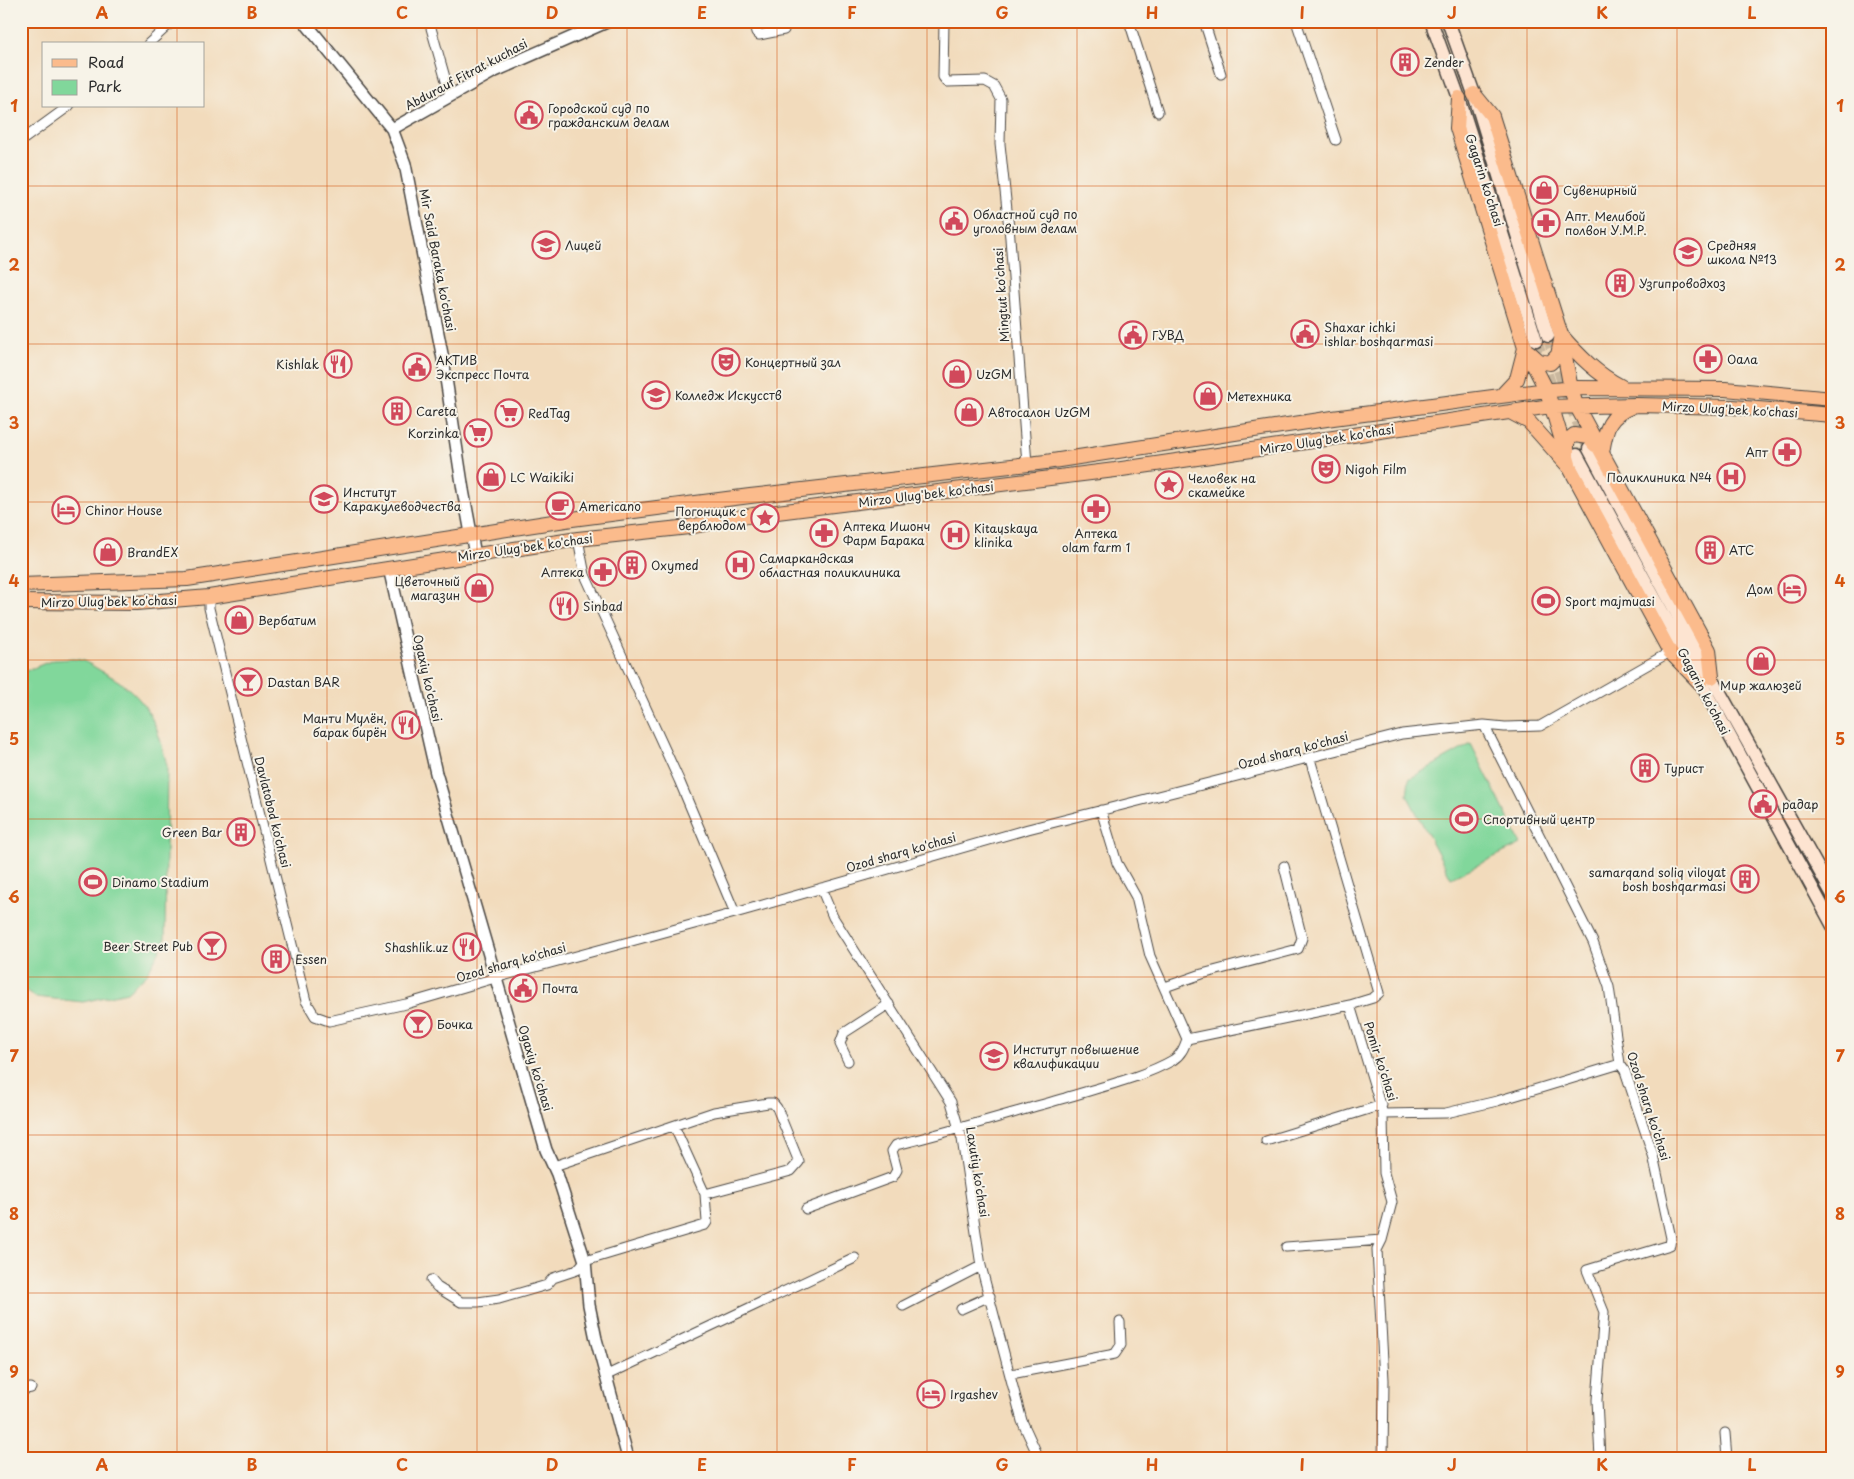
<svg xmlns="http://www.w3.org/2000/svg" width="1854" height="1479" viewBox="0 0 1854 1479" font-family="'Playpen Sans',sans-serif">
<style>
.green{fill:#81d79b;stroke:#568163}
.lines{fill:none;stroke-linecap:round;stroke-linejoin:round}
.secondary-tunnel{stroke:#cab89f;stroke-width:12;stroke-dasharray:12 6;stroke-linecap:butt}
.minor-casing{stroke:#494541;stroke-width:11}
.tertiary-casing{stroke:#494541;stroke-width:14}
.secondary-casing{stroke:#494541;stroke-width:15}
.primary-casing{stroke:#494541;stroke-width:16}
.minor{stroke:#fff;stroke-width:9}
.tertiary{stroke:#fff;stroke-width:11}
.secondary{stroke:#fde4d1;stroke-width:12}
.primary{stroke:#fbbb8c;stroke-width:14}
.grid{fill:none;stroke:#d5540f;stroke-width:1;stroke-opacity:0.55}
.labels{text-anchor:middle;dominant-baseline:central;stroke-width:4;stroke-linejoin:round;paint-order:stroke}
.poi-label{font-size:12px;fill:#2b2b2b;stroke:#f7f3e8;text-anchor:start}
.street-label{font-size:12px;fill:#2b2b2b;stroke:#f7f3e8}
.neatline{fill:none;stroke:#d5540f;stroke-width:2}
.grid-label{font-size:16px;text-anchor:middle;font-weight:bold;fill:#d5540f}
</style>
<rect width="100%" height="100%" fill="#f7f3e8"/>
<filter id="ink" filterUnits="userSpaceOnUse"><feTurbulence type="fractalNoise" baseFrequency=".02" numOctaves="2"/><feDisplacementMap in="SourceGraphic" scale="10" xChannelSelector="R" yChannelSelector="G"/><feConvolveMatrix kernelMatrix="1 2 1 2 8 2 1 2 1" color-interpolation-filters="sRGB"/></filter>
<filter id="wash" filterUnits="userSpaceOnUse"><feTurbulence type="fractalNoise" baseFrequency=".0096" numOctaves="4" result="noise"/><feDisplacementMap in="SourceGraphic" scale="20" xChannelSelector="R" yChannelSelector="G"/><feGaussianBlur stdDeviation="1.12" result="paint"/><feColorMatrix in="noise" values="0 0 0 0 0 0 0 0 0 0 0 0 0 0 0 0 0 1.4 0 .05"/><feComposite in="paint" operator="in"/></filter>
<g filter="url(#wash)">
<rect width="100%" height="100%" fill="#f2dbbc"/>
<path class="green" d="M53,660C61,660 73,658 80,660C88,662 97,669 105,673C146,695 157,721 167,766L165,940L147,974L127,992L83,1002L35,997L21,987V673Z
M1471,744L1521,844L1451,878L1407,795L1409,779Z"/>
</g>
<g filter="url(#ink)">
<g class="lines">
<path class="secondary-tunnel" d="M1548,336L1569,401L1587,444
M1536,340L1553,393"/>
<g class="minor-casing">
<path id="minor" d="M429,21L450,95
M753,21L756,32L759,35L784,30
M944,21L943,77L947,82L985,81L994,86L1001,99L1000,144L1010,238L1027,464
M1129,21L1158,112
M1204,21L1221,74
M1296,21L1336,140
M148,44L173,21
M21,141L69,106
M578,539L585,575L679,780L735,913
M209,597V608L306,1001L315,1016L329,1021L406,1004L495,978L735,913L1028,829L1402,734L1484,725L1505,727L1540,726L1670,652
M1484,725L1593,942L1609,987L1620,1064L1625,1071L1653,1155L1671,1238L1670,1245L1587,1270L1604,1312L1597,1400L1600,1458
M821,888L833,917L951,1102L962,1139L981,1266L1022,1421L1039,1458
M1165,987L1202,974L1298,949L1302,938L1284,866
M1350,1005L1383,1114L1384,1173L1392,1202L1382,1240L1377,1250L1384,1380L1383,1458
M1187,1039L1350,1005L1373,998L1379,993L1310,759
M848,1061L840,1044L844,1033L889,1004
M1383,1114L1446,1113L1497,1101L1620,1064
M1266,1141L1382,1105
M554,1166L714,1112L768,1103H773L777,1108L799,1162L791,1171L705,1194L674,1126
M806,1209L893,1177L897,1170L892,1151L896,1145C953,1131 1008,1114 1065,1098C1097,1088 1144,1077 1173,1060C1181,1055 1184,1048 1187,1039L1150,956L1136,897L1117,863L1101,810
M1286,1247L1382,1240
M431,1280L437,1287L461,1302H478L499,1299L547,1285L553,1278L577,1270L585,1261L705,1225L707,1222L705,1194
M903,1306L981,1266
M961,1309L990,1296
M1011,1374L1115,1354L1121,1345L1120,1322
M605,1376L855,1258
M21,1390L31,1388
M1725,1433L1727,1458"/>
</g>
<g class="tertiary-casing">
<path id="tertiary" d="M304,21L392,129L405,164L443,359L463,490L475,555
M392,129L493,72L609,21
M389,568L436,773L546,1150L557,1174L585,1261L589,1305L596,1339L628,1458"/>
</g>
<g class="secondary-casing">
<path id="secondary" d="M1431,21L1459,98L1536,340
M1448,21L1474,94L1548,336
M1589,449L1699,655L1833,895
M1577,455L1833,926"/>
</g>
<g class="primary-casing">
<path id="primary" d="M1474,94L1492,116L1561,335C1580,357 1597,374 1622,387
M1459,98L1457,128L1525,348L1517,379L1502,395
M1561,336L1571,389L1576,405L1602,453
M1525,348L1547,391L1569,464
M1529,352L1539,361L1550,363L1558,355L1561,340
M1633,406C1608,416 1606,428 1602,453L1709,650L1712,677
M1510,412L1529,422L1570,468L1670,652L1700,683
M1567,455V441L1574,435L1588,437L1595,445
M21,585L187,579L572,519L750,496L1046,462L1333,418L1539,391L1578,388L1725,389L1833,399
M21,602L136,603L209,597L578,539L689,527L753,515L1115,470L1544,407L1636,405L1733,407L1833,415"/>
</g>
<use href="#minor" class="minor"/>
<use href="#tertiary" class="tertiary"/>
<use href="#secondary" class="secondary"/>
<use href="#primary" class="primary"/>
</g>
</g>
<path class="grid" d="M177,21V44M327,21V1458M477,21V1458M627,21V1458M777,21V1458M927,21V1458M1077,21V1458M1227,21V1458M1377,21V1458M1527,21V1458M1677,21V1458M177,106V1458M21,186H1833M21,344H1833M21,502H1833M21,660H1833M21,819H1833M21,977H1833M21,1135H1833M21,1293H1833"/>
<defs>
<g id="building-ring" transform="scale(1.4375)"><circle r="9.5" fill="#f7f3e8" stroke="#d1495b" stroke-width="1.5"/><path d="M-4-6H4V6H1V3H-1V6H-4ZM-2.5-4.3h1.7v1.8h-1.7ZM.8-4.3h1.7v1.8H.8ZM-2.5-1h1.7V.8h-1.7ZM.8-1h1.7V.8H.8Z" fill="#d1495b"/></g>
<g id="civic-ring" transform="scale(1.4375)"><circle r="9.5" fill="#f7f3e8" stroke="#d1495b" stroke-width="1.5"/><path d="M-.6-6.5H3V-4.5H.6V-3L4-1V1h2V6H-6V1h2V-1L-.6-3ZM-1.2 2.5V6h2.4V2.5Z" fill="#d1495b"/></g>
<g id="shop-ring" transform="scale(1.4375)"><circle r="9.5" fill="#f7f3e8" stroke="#d1495b" stroke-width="1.5"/><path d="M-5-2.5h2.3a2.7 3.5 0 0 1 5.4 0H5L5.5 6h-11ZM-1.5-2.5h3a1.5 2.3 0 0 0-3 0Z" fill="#d1495b"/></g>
<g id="pharmacy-ring" transform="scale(1.4375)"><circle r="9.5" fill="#f7f3e8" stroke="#d1495b" stroke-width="1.5"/><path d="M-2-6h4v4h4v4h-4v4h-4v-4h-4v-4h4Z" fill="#d1495b"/></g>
<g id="university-ring" transform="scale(1.4375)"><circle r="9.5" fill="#f7f3e8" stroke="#d1495b" stroke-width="1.5"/><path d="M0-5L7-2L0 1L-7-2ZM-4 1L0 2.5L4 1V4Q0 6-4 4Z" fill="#d1495b"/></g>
<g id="school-ring" transform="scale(1.4375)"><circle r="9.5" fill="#f7f3e8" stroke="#d1495b" stroke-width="1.5"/><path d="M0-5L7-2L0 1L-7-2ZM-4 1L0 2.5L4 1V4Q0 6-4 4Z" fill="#d1495b"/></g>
<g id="theatre-ring" transform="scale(1.4375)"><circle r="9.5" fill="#f7f3e8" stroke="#d1495b" stroke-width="1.5"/><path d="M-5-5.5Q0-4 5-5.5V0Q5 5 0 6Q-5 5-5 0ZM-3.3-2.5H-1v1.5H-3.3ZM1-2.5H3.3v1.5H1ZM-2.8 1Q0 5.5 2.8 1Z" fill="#d1495b"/></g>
<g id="restaurant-ring" transform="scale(1.4375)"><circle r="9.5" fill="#f7f3e8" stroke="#d1495b" stroke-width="1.5"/><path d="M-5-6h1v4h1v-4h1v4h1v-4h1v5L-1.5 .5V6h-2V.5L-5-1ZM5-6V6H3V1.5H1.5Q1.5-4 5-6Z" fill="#d1495b"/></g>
<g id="supermarket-ring" transform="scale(1.4375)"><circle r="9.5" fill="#f7f3e8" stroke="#d1495b" stroke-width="1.5"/><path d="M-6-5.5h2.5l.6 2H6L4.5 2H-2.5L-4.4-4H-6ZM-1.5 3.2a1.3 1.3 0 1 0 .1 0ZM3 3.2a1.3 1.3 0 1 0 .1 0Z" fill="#d1495b"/></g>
<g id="hospital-ring" transform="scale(1.4375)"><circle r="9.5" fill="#f7f3e8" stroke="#d1495b" stroke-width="1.5"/><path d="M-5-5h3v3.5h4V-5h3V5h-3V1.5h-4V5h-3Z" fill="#d1495b"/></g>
<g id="sight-ring" transform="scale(1.4375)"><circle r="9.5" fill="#f7f3e8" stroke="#d1495b" stroke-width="1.5"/><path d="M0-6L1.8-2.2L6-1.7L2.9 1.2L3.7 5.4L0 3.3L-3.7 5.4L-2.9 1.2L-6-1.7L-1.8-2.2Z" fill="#d1495b"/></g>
<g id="cafe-ring" transform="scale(1.4375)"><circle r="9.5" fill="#f7f3e8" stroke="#d1495b" stroke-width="1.5"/><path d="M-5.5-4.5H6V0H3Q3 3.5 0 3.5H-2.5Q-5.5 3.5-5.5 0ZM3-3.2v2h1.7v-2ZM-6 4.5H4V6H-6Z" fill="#d1495b"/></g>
<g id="hotel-ring" transform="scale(1.4375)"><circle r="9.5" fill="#f7f3e8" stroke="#d1495b" stroke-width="1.5"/><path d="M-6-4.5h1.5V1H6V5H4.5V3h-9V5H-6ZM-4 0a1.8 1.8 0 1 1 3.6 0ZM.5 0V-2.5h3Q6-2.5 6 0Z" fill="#d1495b"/></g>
<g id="stadium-ring" transform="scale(1.4375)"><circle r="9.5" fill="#f7f3e8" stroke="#d1495b" stroke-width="1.5"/><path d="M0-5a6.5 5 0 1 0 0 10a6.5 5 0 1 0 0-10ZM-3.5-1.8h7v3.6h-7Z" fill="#d1495b"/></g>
<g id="bar-ring" transform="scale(1.4375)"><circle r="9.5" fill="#f7f3e8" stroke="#d1495b" stroke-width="1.5"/><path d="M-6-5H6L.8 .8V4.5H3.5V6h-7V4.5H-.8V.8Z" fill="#d1495b"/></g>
</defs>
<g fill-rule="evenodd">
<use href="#building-ring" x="1405" y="62"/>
<use href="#civic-ring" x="529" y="115"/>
<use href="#shop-ring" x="1544" y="190"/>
<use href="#civic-ring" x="954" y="221"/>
<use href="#pharmacy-ring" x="1546" y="223"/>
<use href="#university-ring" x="546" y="245"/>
<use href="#school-ring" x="1688" y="252"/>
<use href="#building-ring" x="1620" y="283"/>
<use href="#civic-ring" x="1305" y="334"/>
<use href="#civic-ring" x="1133" y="335"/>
<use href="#pharmacy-ring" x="1708" y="359"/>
<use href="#theatre-ring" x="726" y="362"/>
<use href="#restaurant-ring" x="338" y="364"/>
<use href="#civic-ring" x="417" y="367"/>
<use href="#shop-ring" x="957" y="374"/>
<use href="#university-ring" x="656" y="395"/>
<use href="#shop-ring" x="1208" y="396"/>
<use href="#building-ring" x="397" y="411"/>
<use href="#shop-ring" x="969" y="412"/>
<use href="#supermarket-ring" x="509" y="413"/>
<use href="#supermarket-ring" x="478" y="433"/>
<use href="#pharmacy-ring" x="1787" y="452"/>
<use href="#theatre-ring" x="1326" y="469"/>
<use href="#shop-ring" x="491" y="477"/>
<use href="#hospital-ring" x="1731" y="477"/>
<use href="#sight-ring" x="1169" y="485"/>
<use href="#university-ring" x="324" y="499"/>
<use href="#cafe-ring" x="560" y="506"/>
<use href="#pharmacy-ring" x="1096" y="509"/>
<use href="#hotel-ring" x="66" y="510"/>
<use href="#sight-ring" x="765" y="518"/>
<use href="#pharmacy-ring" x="824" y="533"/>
<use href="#hospital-ring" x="955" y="535"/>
<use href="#building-ring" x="1710" y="550"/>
<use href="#shop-ring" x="108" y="552"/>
<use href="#building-ring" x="632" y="565"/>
<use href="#hospital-ring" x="740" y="565"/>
<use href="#pharmacy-ring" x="603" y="572"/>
<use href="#shop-ring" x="479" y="588"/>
<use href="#hotel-ring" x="1792" y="589"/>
<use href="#stadium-ring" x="1546" y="601"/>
<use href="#restaurant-ring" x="564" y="606"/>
<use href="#shop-ring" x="239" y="620"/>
<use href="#shop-ring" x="1761" y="661"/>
<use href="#bar-ring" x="248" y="682"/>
<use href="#restaurant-ring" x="406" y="725"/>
<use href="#building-ring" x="1645" y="768"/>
<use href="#civic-ring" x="1763" y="804"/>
<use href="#stadium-ring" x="1464" y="819"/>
<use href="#building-ring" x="241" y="832"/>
<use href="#building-ring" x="1745" y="879"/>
<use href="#stadium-ring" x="93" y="882"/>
<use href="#bar-ring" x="212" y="946"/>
<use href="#restaurant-ring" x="467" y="947"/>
<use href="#building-ring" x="276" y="959"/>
<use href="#civic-ring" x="523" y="988"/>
<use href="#bar-ring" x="418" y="1024"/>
<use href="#university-ring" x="994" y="1056"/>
<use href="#hotel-ring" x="931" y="1394"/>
</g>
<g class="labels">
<g class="poi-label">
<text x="1424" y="62">Zender</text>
<text x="548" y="108">Городской суд по<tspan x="548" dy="14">гражданским делам</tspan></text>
<text x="1563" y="190">Сувенирный</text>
<text x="973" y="214">Областной суд по<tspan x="973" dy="14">уголовным делам</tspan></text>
<text x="1565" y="216">Апт. Мелибой<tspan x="1565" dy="14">полвон У.М.Р.</tspan></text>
<text x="565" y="245">Лицей</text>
<text x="1707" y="245">Средняя<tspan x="1707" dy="14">школа №13</tspan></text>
<text x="1639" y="283">Узгипроводхоз</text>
<text x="1324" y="327">Shaxar ichki<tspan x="1324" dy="14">ishlar boshqarmasi</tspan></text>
<text x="1152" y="335">ГУВД</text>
<text x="1727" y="359">Оала</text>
<text x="436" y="360">АКТИВ<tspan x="436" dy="14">Экспресс Почта</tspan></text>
<text x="745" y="362">Концертный зал</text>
<text x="319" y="364" text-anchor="end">Kishlak</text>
<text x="976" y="374">UzGM</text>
<text x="675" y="395">Колледж Искусств</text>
<text x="1227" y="396">Метехника</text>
<text x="416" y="411">Careta</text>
<text x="988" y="412">Автосалон UzGM</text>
<text x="528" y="413">RedTag</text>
<text x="459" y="433" text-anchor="end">Korzinka</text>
<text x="1768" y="452" text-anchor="end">Апт</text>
<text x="1345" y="469">Nigoh Film</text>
<text x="510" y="477">LC Waikiki</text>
<text x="1712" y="477" text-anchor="end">Поликлиника №4</text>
<text x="1188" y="478">Человек на<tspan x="1188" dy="14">скамейке</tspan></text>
<text x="343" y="492">Институт<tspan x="343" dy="14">Каракулеводчества</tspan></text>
<text x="579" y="506">Americano</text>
<text x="85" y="510">Chinor House</text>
<text x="746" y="511" text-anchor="end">Погонщик с<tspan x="746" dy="14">верблюдом</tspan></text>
<text x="843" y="526">Аптека Ишонч<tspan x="843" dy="14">Фарм Барака</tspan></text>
<text x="974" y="528">Kitayskaya<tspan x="974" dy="14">klinika</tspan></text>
<text x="1096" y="533" text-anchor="middle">Аптека<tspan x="1096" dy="14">olam farm 1</tspan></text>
<text x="1729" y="550">ATC</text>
<text x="127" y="552">BrandEX</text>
<text x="759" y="558">Самаркандская<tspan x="759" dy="14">областная поликлиника</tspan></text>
<text x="651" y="565">Oxymed</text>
<text x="584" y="572" text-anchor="end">Аптека</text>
<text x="460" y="581" text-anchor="end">Цветочный<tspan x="460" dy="14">магазин</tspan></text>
<text x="1773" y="589" text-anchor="end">Дом</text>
<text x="1565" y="601">Sport majmuasi</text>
<text x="583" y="606">Sinbad</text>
<text x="258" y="620">Вербатим</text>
<text x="267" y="682">Dastan BAR</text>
<text x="1761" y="685" text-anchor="middle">Мир жалюзей</text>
<text x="387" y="718" text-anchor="end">Манти Мулён,<tspan x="387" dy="14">барак бирён</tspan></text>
<text x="1664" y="768">Турист</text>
<text x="1782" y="804">радар</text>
<text x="1483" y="819">Спортивный центр</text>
<text x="222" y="832" text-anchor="end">Green Bar</text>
<text x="1726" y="872" text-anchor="end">samarqand soliq viloyat<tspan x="1726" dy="14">bosh boshqarmasi</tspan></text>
<text x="112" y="882">Dinamo Stadium</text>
<text x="193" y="946" text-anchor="end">Beer Street Pub</text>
<text x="448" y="947" text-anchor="end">Shashlik.uz</text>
<text x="295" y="959">Essen</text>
<text x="542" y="988">Почта</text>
<text x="437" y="1024">Бочка</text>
<text x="1013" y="1049">Институт повышение<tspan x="1013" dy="14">квалификации</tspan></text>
<text x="950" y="1394">Irgashev</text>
</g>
<g class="street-label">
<text transform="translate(466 74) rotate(-28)">Abdurauf Fitrat kuchasi</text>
<text transform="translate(1485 180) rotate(72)">Gagarin ko'chasi</text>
<text transform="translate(438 260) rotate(79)">Mir Said Baraka ko'chasi</text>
<text transform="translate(1001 295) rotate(-94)">Mingtut ko'chasi</text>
<text transform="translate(1730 409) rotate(3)">Mirzo Ulug'bek ko'chasi</text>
<text transform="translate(1327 439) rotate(-9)">Mirzo Ulug'bek ko'chasi</text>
<text transform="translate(926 494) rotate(-7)">Mirzo Ulug'bek ko'chasi</text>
<text transform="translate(525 547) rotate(-8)">Mirzo Ulug'bek ko'chasi</text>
<text transform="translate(109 601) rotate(-1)">Mirzo Ulug'bek ko'chasi</text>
<text transform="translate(428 678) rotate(77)">Ogaxiy ko'chasi</text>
<text transform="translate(1704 691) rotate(62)">Gagarin ko'chasi</text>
<text transform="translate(1293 750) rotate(-15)">Ozod sharq ko'chasi</text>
<text transform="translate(273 812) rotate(76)">Davlatobod ko'chasi</text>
<text transform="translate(901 852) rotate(-16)">Ozod sharq ko'chasi</text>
<text transform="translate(511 962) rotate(-16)">Ozod sharq ko'chasi</text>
<text transform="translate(1381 1061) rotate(72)">Pomir ko'chasi</text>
<text transform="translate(536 1068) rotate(73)">Ogaxiy ko'chasi</text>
<text transform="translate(1649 1106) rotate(72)">Ozod sharq ko'chasi</text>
<text transform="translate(978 1172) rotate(81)">Laxutiy ko'chasi</text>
</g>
</g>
<rect width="1854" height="1479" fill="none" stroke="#f7f3e8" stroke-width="55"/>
<rect x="42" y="42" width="162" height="65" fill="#f7f3e8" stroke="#a5a39c"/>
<rect x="52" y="59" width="25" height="8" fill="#fbbb8c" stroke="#a5a39c"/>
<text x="88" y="68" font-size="15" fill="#2b2b2b">Road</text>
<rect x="52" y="80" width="25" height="15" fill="#81d79b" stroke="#a5a39c"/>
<text x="88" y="92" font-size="15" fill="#2b2b2b">Park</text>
<rect x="28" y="28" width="1798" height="1424" class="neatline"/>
<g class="grid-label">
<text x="102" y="19">A</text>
<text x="252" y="19">B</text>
<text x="402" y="19">C</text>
<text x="552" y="19">D</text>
<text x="702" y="19">E</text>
<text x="852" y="19">F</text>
<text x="1002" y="19">G</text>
<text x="1152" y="19">H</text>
<text x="1302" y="19">I</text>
<text x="1452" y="19">J</text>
<text x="1602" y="19">K</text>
<text x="1752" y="19">L</text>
<text x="14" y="112">1</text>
<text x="1840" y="112">1</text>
<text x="14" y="271">2</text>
<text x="1840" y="271">2</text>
<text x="14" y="429">3</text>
<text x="1840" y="429">3</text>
<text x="14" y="587">4</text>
<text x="1840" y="587">4</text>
<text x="14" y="745">5</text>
<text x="1840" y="745">5</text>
<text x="14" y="903">6</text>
<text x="1840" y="903">6</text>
<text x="14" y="1062">7</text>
<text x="1840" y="1062">7</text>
<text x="14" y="1220">8</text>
<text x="1840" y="1220">8</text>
<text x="14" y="1378">9</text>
<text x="1840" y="1378">9</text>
<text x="102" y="1471">A</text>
<text x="252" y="1471">B</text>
<text x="402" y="1471">C</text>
<text x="552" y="1471">D</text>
<text x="702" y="1471">E</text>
<text x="852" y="1471">F</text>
<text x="1002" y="1471">G</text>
<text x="1152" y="1471">H</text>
<text x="1302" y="1471">I</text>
<text x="1452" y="1471">J</text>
<text x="1602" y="1471">K</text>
<text x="1752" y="1471">L</text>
</g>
</svg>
